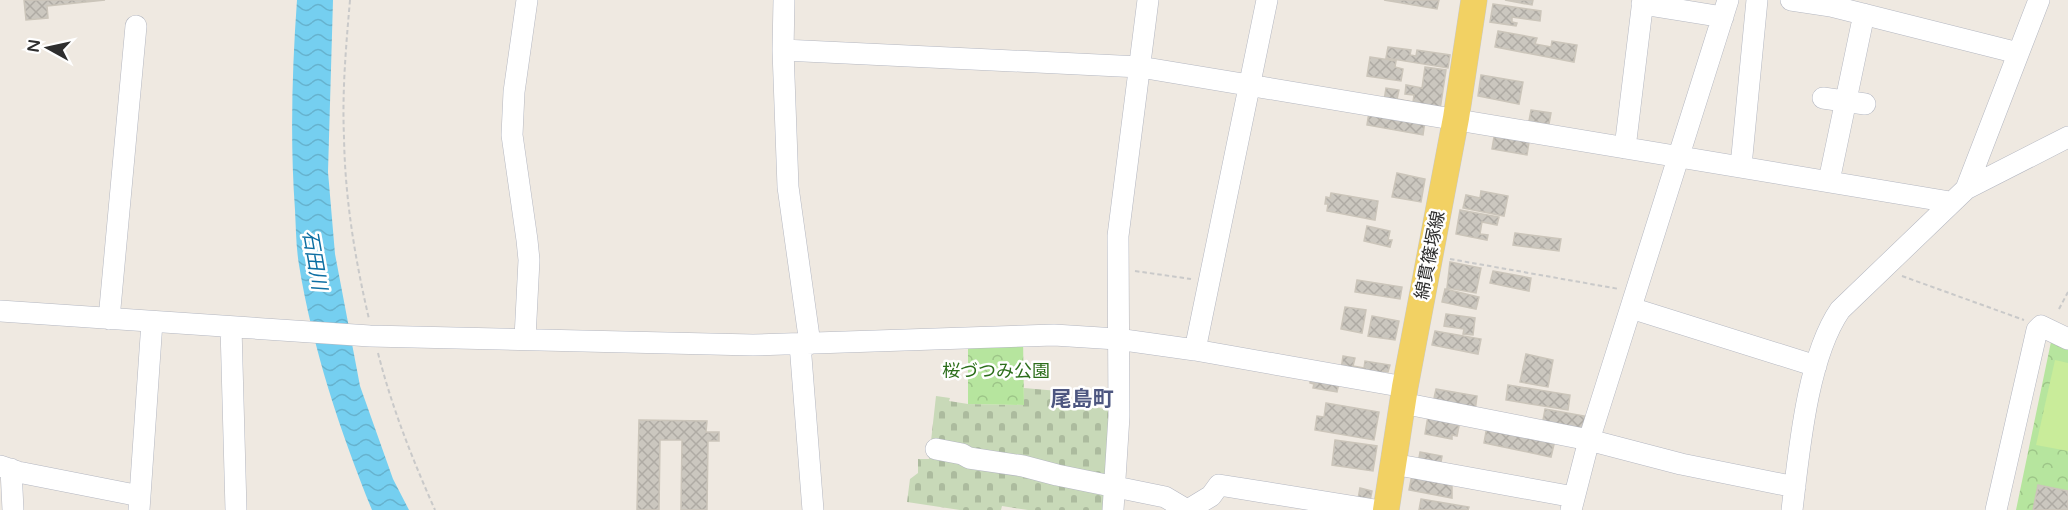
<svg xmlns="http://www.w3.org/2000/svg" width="2068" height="510" viewBox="0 0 2068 510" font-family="'Varela Round','Noto Sans JP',sans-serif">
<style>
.cemetery{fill:url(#cemetery-stones)}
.park{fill:url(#park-crowns)}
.pitch{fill:#c9ec9a}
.water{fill:url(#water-waves)}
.building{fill:url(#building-cross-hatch);stroke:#cbc5ba;stroke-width:1.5}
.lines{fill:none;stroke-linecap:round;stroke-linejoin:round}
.minor-casing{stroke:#b4b7c1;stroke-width:22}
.major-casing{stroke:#c9c9c9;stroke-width:27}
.path{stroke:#c9c9c9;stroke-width:2;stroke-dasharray:4.5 3;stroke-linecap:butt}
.minor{stroke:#fff;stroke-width:21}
.major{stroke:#f2d163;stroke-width:26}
.labels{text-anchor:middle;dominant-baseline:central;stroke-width:5;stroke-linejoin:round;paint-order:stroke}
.street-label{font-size:18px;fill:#2e2e2e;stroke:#fff}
.park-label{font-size:18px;fill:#2c6e1b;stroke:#fff}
.water-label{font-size:20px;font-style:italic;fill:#0d6fa3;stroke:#fff}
.quarter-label{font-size:21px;font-weight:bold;fill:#4d5680;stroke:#fff}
</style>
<defs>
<pattern id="cemetery-stones" width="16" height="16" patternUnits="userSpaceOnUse" patternTransform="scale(1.5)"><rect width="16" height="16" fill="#c8d9b8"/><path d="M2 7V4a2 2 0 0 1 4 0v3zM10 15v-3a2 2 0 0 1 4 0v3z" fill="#acbb9e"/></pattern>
<pattern id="park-crowns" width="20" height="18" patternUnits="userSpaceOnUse" patternTransform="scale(1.5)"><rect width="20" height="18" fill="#b6e59e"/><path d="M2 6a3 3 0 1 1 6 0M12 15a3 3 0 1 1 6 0" fill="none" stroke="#9dc588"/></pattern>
<pattern id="water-waves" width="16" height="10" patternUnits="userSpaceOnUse" patternTransform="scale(1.5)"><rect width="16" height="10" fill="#75cff0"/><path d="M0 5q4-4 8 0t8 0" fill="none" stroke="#66b2ce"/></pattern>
<pattern id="building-cross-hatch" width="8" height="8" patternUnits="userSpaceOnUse" patternTransform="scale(1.5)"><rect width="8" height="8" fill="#cbc7bf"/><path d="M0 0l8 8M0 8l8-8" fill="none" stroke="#afaba4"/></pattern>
</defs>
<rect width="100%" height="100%" fill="#efe9e1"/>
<path class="cemetery" d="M1024,388L1070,392L1068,401L1113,411L1108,510H1028L1002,506L1001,510H960L907,502L910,479L918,473V459H929L936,396L950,398L949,401L968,404L1024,405Z"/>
<path class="park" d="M1023,337L1024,405L968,404V339Z
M2052,337L2068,345V510H2016Z"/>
<path class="pitch" d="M2055,360L2068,363V451L2036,445Z"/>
<path class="water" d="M297,0H333L328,172L335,254L360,386L393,479L409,510H372C340,431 313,350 299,265C296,247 296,228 295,210C290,140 292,70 297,0Z"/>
<path class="building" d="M24,0H105L47,6L48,18L26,20Z
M1384,0H1439L1437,9Z
M1505,0H1533L1532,5Z
M1493,4L1541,11L1540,21L1512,17V22L1517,23L1516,26L1490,22Z
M1498,31L1537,38L1535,44L1551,47L1552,41L1577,45L1574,62L1495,47Z
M1388,47L1411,50L1410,55L1416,56L1417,50L1450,55L1448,68L1386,58Z
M1370,57L1396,61L1395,67L1403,69L1401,81L1367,76Z
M1425,67L1446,70L1440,110L1384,101L1386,88L1399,90L1397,99L1413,102L1414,95L1405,94L1406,85L1422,88Z
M1481,75L1523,82L1519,104L1478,96Z
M1531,110L1551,113L1549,124L1529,121Z
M1369,112L1425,121L1423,135L1367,125Z
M1495,131L1530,136L1527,155L1492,149Z
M1397,173L1425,179L1421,202L1392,197Z
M1481,191L1508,196L1504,216L1463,208L1466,195L1480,198Z
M1331,193L1378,201L1375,220L1327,211L1328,204H1325L1326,197L1330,198Z
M1460,210L1499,217L1497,225L1482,222L1480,234L1488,235L1487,240L1456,234Z
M1367,226L1390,231L1388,240H1392L1390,247L1364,241Z
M1515,233L1561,239L1559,251L1513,245Z
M1450,262L1481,268L1476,293L1447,288Z
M1493,271L1531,278L1529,291L1490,283Z
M1357,280L1402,287L1400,299L1355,292Z
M1445,289L1479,297L1476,309L1442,302Z
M1345,307L1366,310L1362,333L1341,329Z
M1446,314L1475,318L1473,335L1463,334L1464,329L1444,326Z
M1372,316L1399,321L1395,340L1368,336Z
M1435,331L1481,339L1478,354L1432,345Z
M1526,354L1553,360L1548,387L1520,382Z
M1343,356L1355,358L1353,366L1364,368L1365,361L1390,365L1388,372L1383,371L1382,377L1341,370Z
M1311,373L1340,378L1337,392L1313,388L1314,384L1310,383Z
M1508,385L1570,395L1568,410L1506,400Z
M1436,389L1477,396L1475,411L1433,403Z
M1326,403L1379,412L1374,440L1315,430L1317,416L1324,417Z
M1545,409L1590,417L1587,433L1542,426Z
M1428,416L1456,421L1455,425L1459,426L1457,436L1452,435V439L1425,434Z
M639,420L707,421L706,432H719V441H708L707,510H681L682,440H660L659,510H637Z
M1487,426L1555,440L1551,457L1484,443Z
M1335,440L1377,446L1373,471L1332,465Z
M1420,452L1442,456L1440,468L1418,464Z
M1412,475L1452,484V498L1409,490Z
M2038,485L2068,491V510H2033Z
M1360,488L1372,491L1370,501L1358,499Z
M1421,499L1469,507L1468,510H1419Z"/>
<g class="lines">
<g class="minor-casing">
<path id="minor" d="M784,0L783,50L788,187L810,344
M1791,0L1831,6L2018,53
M1642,4L1723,17
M783,50L1140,67L1950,202
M1823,98L1865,104
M1625,148L1643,0
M1741,166L1757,0
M1829,181L1864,14
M1966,189L2039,0
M1631,308L1816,366
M0,311L370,336L753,345L1054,335L1117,339L1195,350L1405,387
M109,319L136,26
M231,327L236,510
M525,338L529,260L527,240L512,135L514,92L527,0
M800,344L813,510
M1195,350L1267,0
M1402,403L1589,440L1681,464L1795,487
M936,449L962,454L969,458L1023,466L1057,475L1165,497L1187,510
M1393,464L1574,497
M0,466L18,472L140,496
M11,469L13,510
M139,510L152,322
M1113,510L1119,416L1118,236L1148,0
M1188,510L1211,496L1219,485L1375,510
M1571,510L1589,440L1728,0
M1792,510C1799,452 1807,358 1840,310L1966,189L2068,137
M1996,510L2037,330L2041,326L2068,339"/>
</g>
<g class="major-casing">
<path id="major" d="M1386,510L1405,387L1456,118L1474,0"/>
</g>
<path class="path" d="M350,0C346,46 342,92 344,137C345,199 355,259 369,319
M1450,259L1619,289
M1135,271L1191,279
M1902,276L2024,320
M2059,309L2068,292
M378,353C392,408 412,458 435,510"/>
<use href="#minor" class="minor"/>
<use href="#major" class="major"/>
</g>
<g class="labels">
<g class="street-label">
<text transform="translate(1430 255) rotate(-79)">綿貫篠塚線</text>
</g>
<g class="park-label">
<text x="996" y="371">桜づつみ公園</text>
</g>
<g class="water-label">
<text transform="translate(314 260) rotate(80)">石田川</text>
</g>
<g class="quarter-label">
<text x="1082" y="399">尾島町</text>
</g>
</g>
<g transform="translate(48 48) rotate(278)" stroke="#ffffff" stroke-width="4.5" paint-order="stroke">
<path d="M0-4.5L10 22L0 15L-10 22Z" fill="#2e2e2e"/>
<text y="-9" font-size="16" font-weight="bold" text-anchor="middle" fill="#2e2e2e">N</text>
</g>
</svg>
